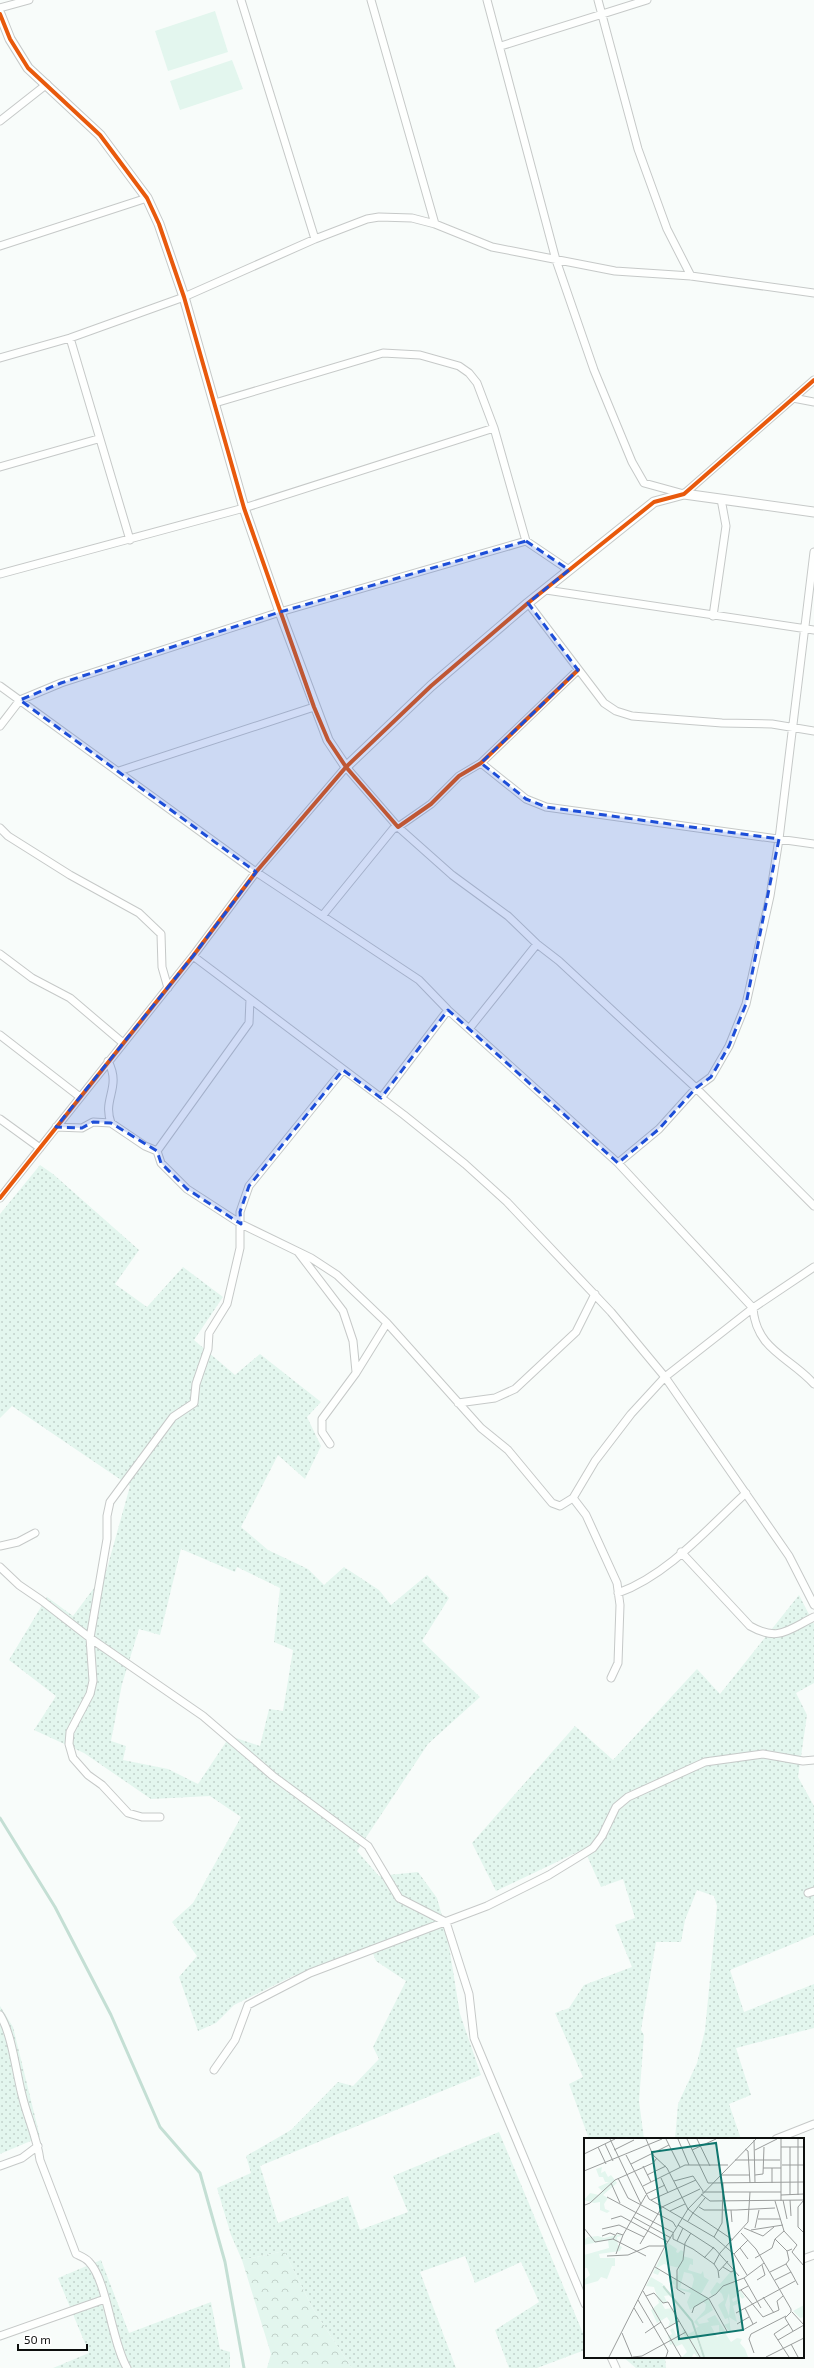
<svg xmlns="http://www.w3.org/2000/svg" width="814" height="2368" viewBox="0 0 814 2368" font-family="'Exo 2',sans-serif">
<style>
.grass{fill:url(#grass-dots);fill-rule:evenodd}
.forest{fill:url(#forest-crowns)}
.pitch{fill:#e3f6ee}
.lines{fill:none;stroke-linecap:round;stroke-linejoin:round}
.stream{stroke:#c4dfd4;stroke-width:3}
.minor-casing{stroke:#c6c9c8;stroke-width:9}
.tertiary-casing{stroke:#c6c9c8;stroke-width:11}
.minor{stroke:#fefffe;stroke-width:7}
.tertiary{stroke:#fefffe;stroke-width:9}
.cycleway-casing{stroke:#fff;stroke-width:6}
.cycleway{stroke:#e8590c;stroke-width:4}
.marked{fill:#1d4ed8;fill-opacity:0.2;stroke:#1d4ed8;stroke-width:3;stroke-dasharray:8 5;stroke-linejoin:round}
.inset-river{fill:none;stroke:#c4dfd4;stroke-width:2}
.inset-road{fill:none;stroke:#9a9d9c;stroke-width:1}
.view{fill:#0f766e;fill-opacity:0.15;stroke:#0f766e;stroke-width:2}
.inset-edge{fill:none;stroke:#0d0f0e;stroke-width:2}
</style>
<defs>
<pattern id="grass-dots" width="8" height="8" patternUnits="userSpaceOnUse"><rect width="8" height="8" fill="#e3f6ee"/><path d="M2 2h.1M6 6h.1" fill="none" stroke="#c2d2cb" stroke-width="1.8" stroke-linecap="round"/></pattern>
<pattern id="forest-crowns" width="20" height="18" patternUnits="userSpaceOnUse"><rect width="20" height="18" fill="#e3f6ee"/><path d="M2 6a3 3 0 1 1 6 0M12 15a3 3 0 1 1 6 0" fill="none" stroke="#c2d2cb"/></pattern>
</defs>
<rect width="100%" height="100%" fill="#f8fcfa"/>
<path class="grass" d="M40,1165L53,1174L139,1250L115,1284L147,1307L183,1267L223,1297L194,1340L235,1375L260,1354L321,1402L307,1417L321,1446L305,1479L278,1455L241,1527L268,1550L308,1569L324,1585L344,1567L379,1590L391,1605L427,1575L449,1598L422,1641L480,1697L428,1744L357,1851L379,1876L418,1872L437,1898L447,1934L460,2014L481,2075L260,2166L278,2223L348,2196L360,2230L408,2212L393,2176L499,2132L585,2338V2350L537,2368H509L495,2330L539,2302L521,2262L475,2283L465,2256L420,2272L456,2368H352L313,2309L284,2251L242,2260L231,2235L217,2188L251,2173L246,2156L291,2130L338,2082L353,2086L379,2059L373,2047L406,1981L376,1961L372,1951L298,1981L295,1975L234,2005L216,2023L198,2031L179,1977L197,1956L172,1922L193,1903L241,1817L210,1796L151,1799L84,1753L34,1730L56,1696L9,1660L47,1597L73,1616L106,1572L130,1486L12,1406L0,1418V1214ZM181,1549L235,1572L237,1567L280,1588L274,1642L293,1650L283,1711L269,1709L260,1746L230,1736L198,1784L168,1769L123,1760L126,1746L111,1741L122,1684L139,1629L160,1635Z
M799,1595L814,1624V1683L796,1693L807,1715L798,1777L814,1806V1935L730,1970L744,2012L814,1984V2028L736,2048L751,2095L729,2104L741,2139H675L678,2104L697,2063L705,2030L717,1906L714,1896L697,1890L685,1920L681,1942H656L641,2030L644,2035L639,2101L644,2139H589L569,2084L583,2077L555,2013L569,2008L584,1985L632,1967L615,1925L635,1918L623,1879L601,1887L584,1849L496,1891L472,1843L575,1726L613,1760L697,1669L720,1694Z
M0,2006L13,2027L40,2137L0,2154Z
M101,2260L129,2333L211,2302L220,2349L230,2352V2368H53L89,2353L58,2278Z
M623,2357H665L666,2368H636Z"/>
<path class="forest" d="M284,2251L313,2309L352,2368H267L271,2354L242,2260Z"/>
<path class="pitch" d="M215,11L228,52L168,71L155,31Z
M232,60L243,89L180,110L170,81Z"/>
<g class="lines">
<path class="stream" d="M0,1818L55,1907L111,2015L160,2127L200,2173L225,2262L244,2368"/>
<g class="minor-casing">
<path id="minor" d="M241,0L315,239
M371,0L435,224
M487,0L556,260L594,370L632,462L644,483L684,494L814,380
M598,0L638,149L667,229L691,276
M0,8L29,0
M501,46L647,0
M0,121L47,84
M0,246L147,198
M70,338L130,540
M0,358L70,338L184,297L315,239L367,219L379,217L412,218L435,224L492,247L615,271L691,276L814,293
M793,398L814,402
M215,403L383,353L420,355L459,366L469,373L477,383L494,428L526,541L569,570
M0,467L98,439
M0,574L244,508L494,428
M546,590L814,630
M528,603L604,703L616,711L632,716L722,723L772,724L814,731
M713,616L726,526L721,499
M0,686L256,872L419,980L448,1010L618,1163L753,1308C756,1350 790,1357 814,1384
M0,726L20,700L61,683L280,612L526,541
M481,763L526,799L546,807L814,844
M119,771L314,707
M0,828L8,836L70,875L139,913L161,934L162,967L168,988
M323,915L393,829L398,827L452,875L508,916L537,944L559,961L696,1088L814,1206
M0,954L32,978L70,998L123,1043
M193,956L404,1115L465,1164L507,1202L611,1312L665,1377L789,1556L814,1605
M469,1029L537,944
M0,1035L80,1097
M108,1061C122,1088 102,1098 111,1123L145,1146L157,1151L161,1163L187,1189L241,1224L311,1258L337,1275L387,1323L481,1428L508,1450L552,1503L560,1506L573,1498L595,1461L631,1414L665,1377L753,1308L814,1267
M381,1098L448,1010
M0,1119L40,1148
M56,1127L82,1128L93,1122L111,1123
M157,1151L249,1023L250,999
M618,1163L659,1129L696,1088L711,1077L729,1046L746,1004L770,896L779,839L814,552
M0,1198L193,956L256,872L346,767L398,827L431,804L459,776L481,763L578,670
M298,1252L343,1311L353,1341L356,1372
M458,1403L495,1398L515,1389L576,1332L595,1294
M330,1444L322,1432V1419L356,1373L387,1323
M573,1498L586,1515L617,1583L620,1605L618,1663L611,1678
M0,1546L18,1542L35,1533
M681,1552L750,1626C778,1642 788,1630 814,1617
M0,1567L19,1585L41,1600L90,1638L203,1716L273,1776L368,1846L399,1898L446,1922L469,1994L474,2038L585,2304
M618,1593C668,1575 708,1528 746,1493
M160,1817H142L128,1813L102,1785L88,1775L73,1758L69,1744L70,1732L90,1694L93,1681L90,1638L107,1539V1516L110,1502L173,1417L194,1403L196,1384L208,1349L209,1333L227,1304L240,1248V1212L249,1186L343,1070
M808,1893L814,1891
M0,2015C12,2034 16,2072 22,2095C27,2117 37,2137 40,2160L76,2254C80,2256 86,2258 89,2262C107,2280 111,2340 127,2368
M214,2070L235,2040L248,2005L310,1973L487,1906L549,1875L593,1848L602,1836L616,1807L628,1797L705,1762L763,1754L803,1761L814,1760
M776,2139L814,2124
M0,2166L22,2158L38,2146
M803,2259L814,2255
M0,2336L105,2299
M611,2357L616,2368"/>
</g>
<g class="tertiary-casing">
<path id="tertiary" d="M0,14L10,39L28,68L100,135L147,198L159,224L184,297L244,508L280,612L328,740L346,767L431,686L528,603L654,502L684,494L814,512"/>
</g>
<use href="#minor" class="minor"/>
<use href="#tertiary" class="tertiary"/>
<g class="cycleway-casing">
<path id="cycleway" d="M0,14L10,39L28,68L100,135L147,198L159,224L184,297L244,508L314,707L328,740L346,767L398,827L431,804L459,776L481,763L578,670
M0,1198L193,956L256,872L346,767L431,686L528,603L654,502L684,494L814,380"/>
</g>
<use href="#cycleway" class="cycleway"/>
</g>
<path class="marked" d="M526,541L569,570L528,603L578,670L481,763L526,799L546,807L779,839L746,1004L729,1046L711,1077L696,1088L659,1129L618,1163L448,1010L381,1098L343,1070L249,1186L240,1212L241,1224L187,1189L161,1163L157,1151L111,1123L93,1122L82,1128L56,1127L193,956L256,872L20,700L61,683L280,612Z"/>
<g transform="translate(584 2138)">
<rect width="220" height="220" fill="#f8fcfa"/>
<path d="M18,29L17,35L21,33L24,39L27,37L33,45L19,57L24,60L20,66L21,71L26,73L23,75L16,72V64L10,65L0,62L6,55L15,57L18,53L14,49L25,44H21L19,39H15L12,31ZM36,96L38,98L33,99L34,107L38,109L36,113L15,116L16,120H31V128H28L23,141L17,139L14,143L0,147V142L6,137L3,130H0V117L25,110L24,102L0,107V102L4,99L14,98L20,100ZM84,105L93,111L92,114L94,115L97,112L100,114L99,118L109,121V127L106,126L104,132L117,136L119,133L120,139L125,142L117,156L124,159L129,172L113,182L115,186L125,184L123,181L131,177L141,193L135,196V187L127,188L133,199L141,195L147,204L153,200L158,201L156,205L161,211L164,219H113L110,215L108,219H98L103,214L98,206L91,209L89,206L86,207L84,198L88,196L86,192L89,190L95,202L101,199L98,193L101,191L104,196L110,193L117,214L124,216V211L119,193L110,184L121,172L122,166L119,164L106,172L103,164L107,155L90,150L91,147L87,145L94,137L95,130L80,126L73,130L76,133L74,137L69,135ZM100,134L108,136L110,141L108,149L104,152L96,150ZM149,131L153,136L150,139L151,145L161,159L158,161L155,157L148,161L149,164L155,161L156,165L149,168L153,184L145,179L147,195L140,187L145,185L144,180L141,181L134,167L140,162L138,156L135,153L128,158L126,154L133,144L136,146ZM145,155L146,166L145,178L141,167ZM67,139L79,146L78,150L81,147L82,152L87,157L80,158L83,164L78,166L81,171L89,170L95,182L84,189L86,184L83,179L73,185L67,172L75,165L70,149L62,148ZM220,167V179L216,180L209,173Z" fill="#e3f6ee" fill-rule="evenodd"/>
<path d="M116,188L126,206L124,216L120,217L112,190Z" fill="#e3f6ee"/>
<path class="inset-river" d="M79,148L108,183L120,219"/>
<path class="inset-road" d="M26,1L57,66M62,1L69,17L83,30L104,71L109,75L121,60M82,1L96,29M94,1L105,27M103,1L124,45L220,44M113,1L126,28M197,1V63M214,1V57M170,2L171,45M21,6L29,23M14,9L22,26M197,9H220M206,9V57M161,11L164,13L166,45M30,12L50,2M108,12L132,1M171,12L193,1M0,16L31,1M42,17L65,61L130,99L150,116L163,137M151,22H196M47,26L85,7M198,27H220M59,28L67,44M179,30H197M188,30V45M0,33L78,1M63,37L82,28M136,37H165M171,37L179,36L180,9M34,40L44,60L89,84L92,89M77,40L84,55M90,43L109,38L119,53M27,45L36,65M59,48L101,27H144M118,54H197M62,56L81,47M117,56L126,63L220,62M197,57L220,56M23,59L90,95M67,62L112,42M199,62L203,81M206,62L207,78M220,62L214,69V89L220,95M191,63L200,93L213,107L208,114L220,128M1,67L6,65L31,42L69,25L73,20M115,69L120,72H152L191,70M147,72L148,84M86,73L101,66M49,79L87,100M27,81L37,78L84,104M174,81H196M104,83L109,75L149,102M94,87L131,111L155,138M0,90L11,104L29,101L33,95L39,97M160,90L179,98L190,89M171,90L175,72M18,91L35,87L60,99M167,92L199,87M157,95L172,111L207,171V174L201,180L209,193M89,96V101L109,111L130,126L136,115L164,84L166,54M18,98L26,95L31,97M130,99L138,85L139,45M29,101L62,118M191,101L203,113M93,103L99,90M56,106L78,69L116,51M156,110L164,121M32,116L39,97L62,57M150,116L164,102M23,118L44,117L65,108H82M120,120L130,109M171,120L188,110L191,101L200,93M130,126L134,132L135,140M71,129L125,161L144,195M139,129L147,134L151,132M135,133L144,123M186,134L202,126M207,134L202,126L205,122L203,113L208,111M160,140L177,170M173,142L181,137L178,127M191,142L207,134L214,147M157,152L179,179L195,172L193,163L199,158M59,153L97,219M153,154L164,148M101,156L93,151V132L99,122L101,105L107,95M62,158L70,155L79,165L84,164L116,219M179,159L190,175M54,162L84,213L82,219M50,170L59,185M161,170L169,186M108,175L110,169L132,156L139,148L160,140L180,125M152,175L211,143M153,186L165,179M205,186L190,196L205,219M81,191L95,183M159,192L173,184M38,195L48,219M61,195L77,184M194,202L220,187L208,174M207,206L214,219M170,215L165,201L167,196L202,178M25,219L80,110L104,71L172,1M49,219L58,218L102,194M182,219L220,200"/>
<path class="view" d="M132,5L159,192L95,201L68,14Z"/>
<rect width="220" height="220" class="inset-edge"/>
</g>
<path d="M18 2344v6h69v-6" fill="none" stroke="#0d0f0e" stroke-width="2"/>
<text x="24" y="2344" font-size="12" fill="#0d0f0e" stroke="#ffffff" stroke-width="3" paint-order="stroke">50 m</text>
</svg>
